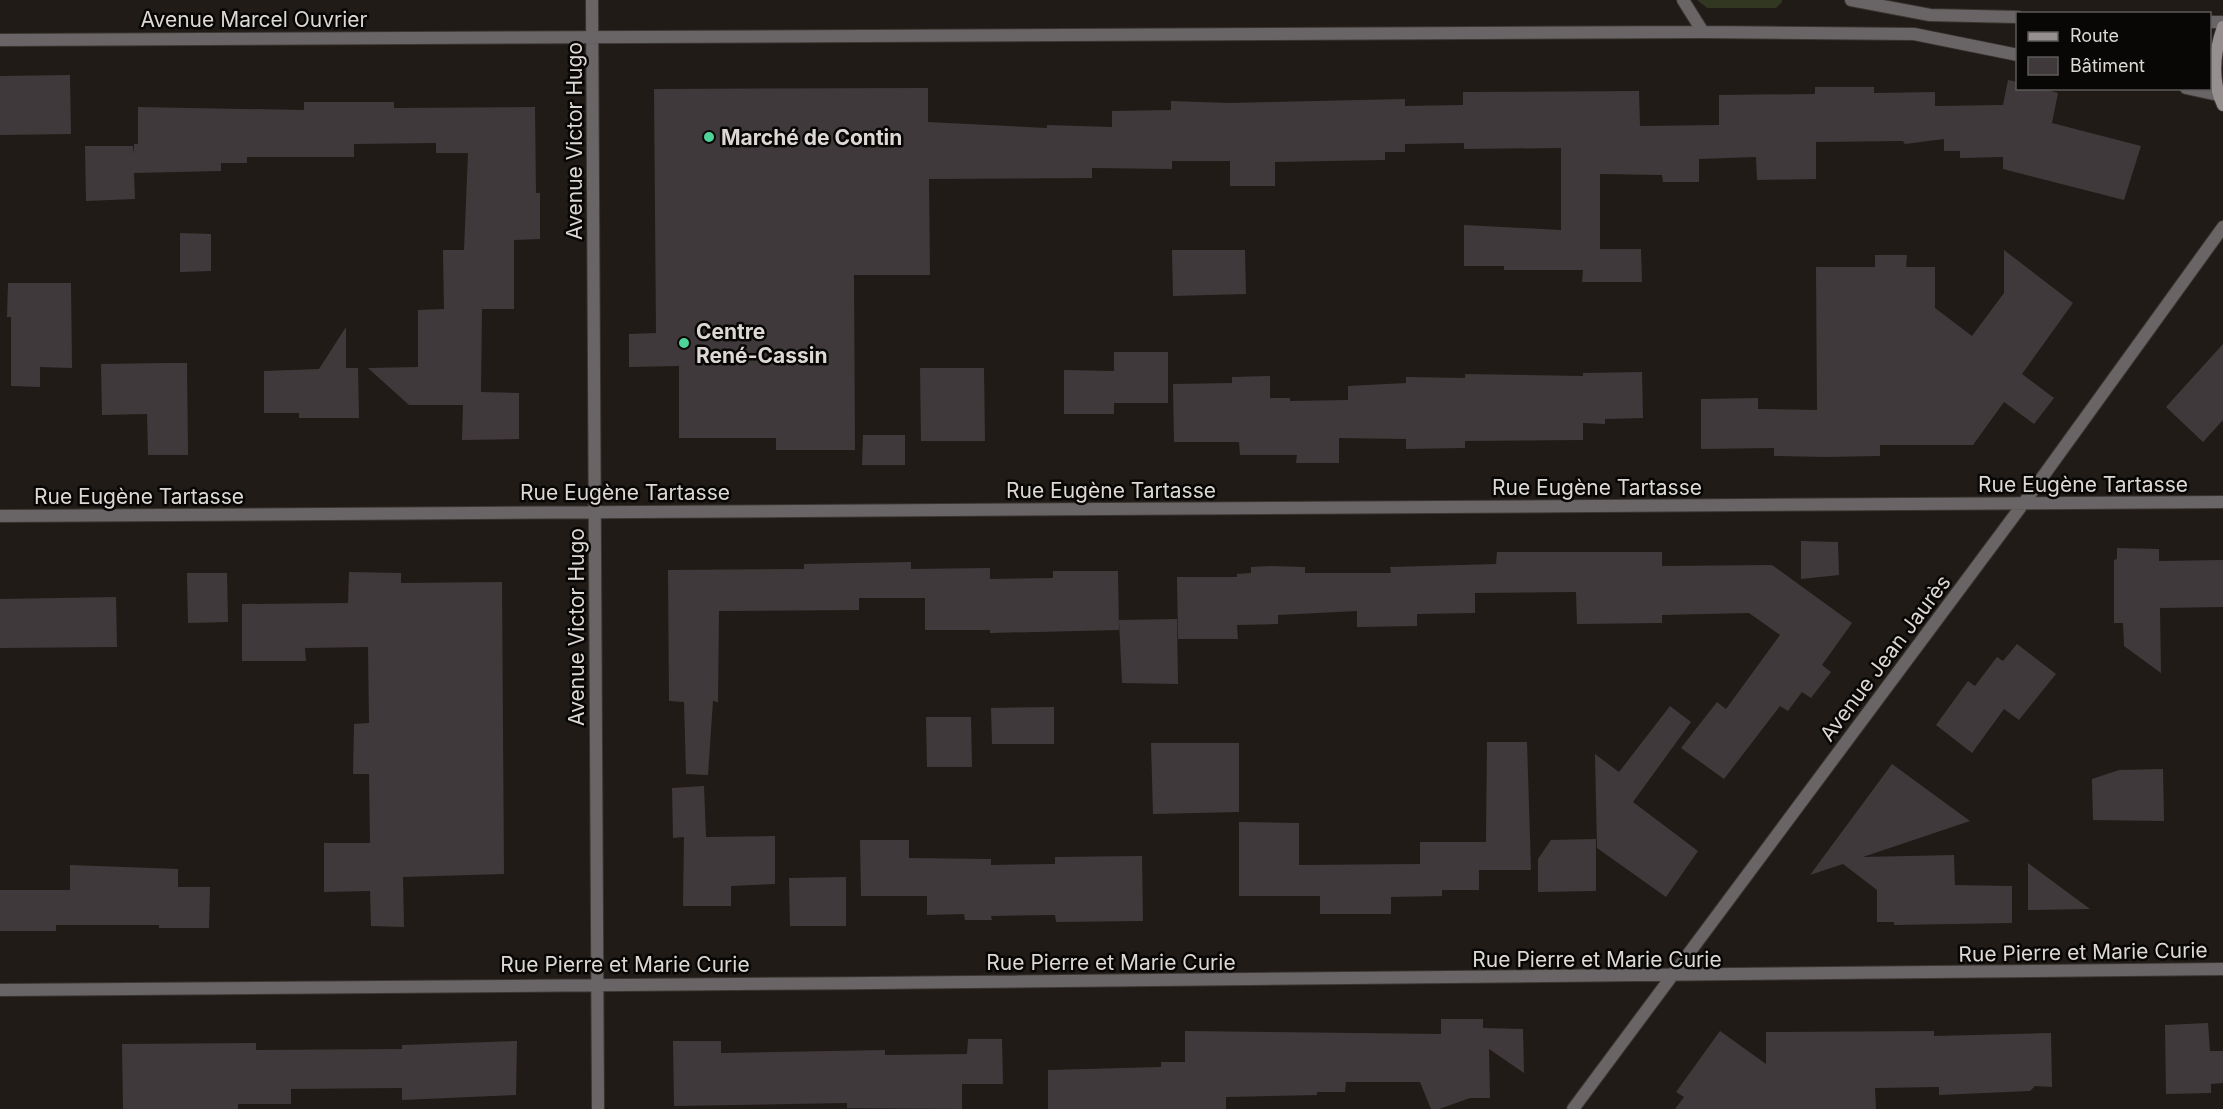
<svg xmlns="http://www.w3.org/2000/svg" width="2223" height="1109" viewBox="0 0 2223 1109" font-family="Inter,sans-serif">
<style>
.green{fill:#323721}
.building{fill:#40393c}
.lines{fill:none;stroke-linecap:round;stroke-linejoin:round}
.street-casing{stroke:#3a3531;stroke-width:14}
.secondary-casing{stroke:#3a3531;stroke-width:14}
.street{stroke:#696566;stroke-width:12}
.secondary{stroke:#958f90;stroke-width:12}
.poi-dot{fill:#4ed399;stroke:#080705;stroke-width:2}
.labels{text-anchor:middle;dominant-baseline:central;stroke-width:5;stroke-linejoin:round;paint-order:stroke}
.street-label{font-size:21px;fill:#dbd8d5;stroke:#080705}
.poi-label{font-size:21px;font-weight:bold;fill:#dbd8d5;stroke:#080705;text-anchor:start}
</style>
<rect width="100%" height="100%" fill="#201b16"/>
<path class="green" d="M1697,0H1782V2L1776,8H1707Z"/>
<path class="building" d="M70,75L71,134L0,135V76Z
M2008,80L2018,82V88H2041L2058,93L2052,123L2141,146L2124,200L2003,169V157L1960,158V151H1944V139L1905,144L1903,141L1816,142V179L1757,180L1756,157L1699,159V182H1663L1662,175L1600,174V249H1641L1642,282H1582L1583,270H1504V266H1464V225L1561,230V148L1464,149V143L1405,144V152H1385V160L1275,162V186H1230V161H1172V169L1092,168V178L929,179L930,275H854L855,450H776V438H679V366L629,367V334L656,333L654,89L928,88V122L1047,128V125L1112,127V111L1171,110V101L1229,103L1405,99V106L1463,105V92L1639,91L1640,126L1719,125V95L1815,94V87H1874V93L1935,92V106L2003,105Z
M304,102H394V108L535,107L536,193H540V239L514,240V309H482L481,392L519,393V439L462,440L463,405H409L368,368L418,367V310L444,309L443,250H464L468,153H436V143L354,144V157H247V163H221V171L134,173L135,199L86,201L85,146H133L134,155V144H138V107L304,110Z
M180,233L211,234V271L180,272Z
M1172,250H1245L1246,294L1173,296Z
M2004,250L2073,303L2022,374L2054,398L2034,424L2004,402L1973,445H1880V456L1824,457L1774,456V448L1701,449V399L1758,398V409L1817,410L1816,267H1875V255H1907L1906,267H1935V308L1972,336L2004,293Z
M8,283H71L72,368L40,367V387L11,386V317H7Z
M346,327V368H358L359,418H299V413H264V371L319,369Z
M2223,344V420L2203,442L2166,407Z
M1114,352H1168V403H1114V414H1064V370L1114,371Z
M165,363H187L188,455H148L147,414L102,415L101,364Z
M920,368H984L985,441H921Z
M1642,372L1643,418L1605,419V424L1583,423V440L1465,441V448L1406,449V439L1339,438V463H1296L1297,455H1240L1239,442H1174L1173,384L1232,383V377L1270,376V398H1290V401L1348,400V386L1406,383V377L1465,378V374L1583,376V373Z
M863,435H905V465H862Z
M1801,541L1838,542L1839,575L1801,579Z
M2117,548L2159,549V561L2223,560V607L2160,608L2161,673L2124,646L2123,623H2114V560L2117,559Z
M1497,552H1662V566L1772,565L1852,623L1822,665L1831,672L1811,698L1802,692L1788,711L1780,706L1724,779L1681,748L1717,702L1726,709L1780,635L1749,613L1662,615V623L1577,624L1576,592L1475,593V613L1417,614V626L1357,627V611L1278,615V624L1237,625L1238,639H1178L1177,577H1237V574L1251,573V567L1270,566L1305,567V573H1391L1390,567L1496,564Z
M911,562V569L990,568V579L1053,578V571H1118L1119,630L990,633V630H925V598H859V610L719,611L718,702L713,701L708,775L686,774L684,702L669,701L668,570L804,569V564Z
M349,572L401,573V583L502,582L504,874L403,877L404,927L371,926L370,891L324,892V843H370L369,774H353L354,724L369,723L368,647L305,648L306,661H242V604L348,603Z
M187,573H227L228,622L188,623Z
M116,597L117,647L0,648V599Z
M1177,619L1178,684L1122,683L1119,620Z
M2017,644L2056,674L2019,720L2004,709L1972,753L1936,725L1968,681L1975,686L1997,657L2003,661Z
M1670,706L1691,722L1633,802L1698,851L1666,897L1597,848L1595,754L1619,772Z
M1054,707V744H992L991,708Z
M926,717H971L972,767H927Z
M1487,742H1527L1531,870H1479V890H1442V896L1391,897V914H1320V896H1239V822L1299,823V865L1420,864V842H1486Z
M1151,743H1239V812L1153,814Z
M1892,764L1970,821L1863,857L1954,855L1955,885L2012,886V923L1894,925V922H1877V890L1843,864L1810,875Z
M2163,769L2164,821L2093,820L2092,779L2119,770Z
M704,786L706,837L775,836V884L731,886V906H683L684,837L673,838L672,788Z
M1596,839V891L1538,892V859L1551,840Z
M860,840H909V858L991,859V865L1055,864V857L1142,856L1143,921L1056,922L1055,915L991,916L992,920H965L964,914L927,915V896H861Z
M2028,863L2090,909L2028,910Z
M70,865L178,869V887H210L209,928H159V925H56V931H0V890H70Z
M846,877V926H790L789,878Z
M1441,1019H1483V1028L1523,1029L1524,1073L1489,1049L1490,1098H1470L1439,1109H1431L1420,1082H1346L1345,1092H1317V1095L1226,1097V1109H1048V1070L1161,1067V1062H1185V1031L1441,1034Z
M2208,1023L2210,1051H2223V1083L2211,1084V1093L2166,1094L2165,1025Z
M1720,1031L1766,1064V1032L1934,1031V1036L2051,1033L2052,1087L2035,1086L2030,1091L1939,1095V1087L1875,1088L1876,1109H1675L1684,1097L1676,1092Z
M968,1039H1002L1003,1084H962V1109L847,1108V1103L674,1106L673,1041H721V1053L885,1050V1055L967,1054Z
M517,1041L516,1095L402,1100V1088L291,1089V1104H238V1109H123L122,1044L256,1043V1050L402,1049V1045Z"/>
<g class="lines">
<g class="street-casing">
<path id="street" d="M592,0L598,1109
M1683,0L1703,32
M1851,0L1930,15L2018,17
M2210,22H2223
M0,40L1703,32L1914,34L2018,55
M2186,88L2218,95
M0,516L2223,502
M0,990C741,982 1482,982 2223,969
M1573,1109L2023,504L2223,227"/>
</g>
<g class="secondary-casing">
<path id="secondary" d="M2223,27C2214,53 2211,80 2223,105"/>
</g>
<use href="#street" class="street"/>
<use href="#secondary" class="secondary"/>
</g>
<g class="poi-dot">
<circle cx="709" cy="137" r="6"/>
<circle cx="684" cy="343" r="6"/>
</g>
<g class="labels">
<g class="street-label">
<text x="254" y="19">Avenue Marcel Ouvrier</text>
<text transform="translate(574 141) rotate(-90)">Avenue Victor Hugo</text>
<text x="2083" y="484">Rue Eugène Tartasse</text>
<text x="1597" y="487">Rue Eugène Tartasse</text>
<text x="1111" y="490">Rue Eugène Tartasse</text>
<text x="625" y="492">Rue Eugène Tartasse</text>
<text x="139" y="496">Rue Eugène Tartasse</text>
<text transform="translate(576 627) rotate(-90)">Avenue Victor Hugo</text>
<text transform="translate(1885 658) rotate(-53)">Avenue Jean Jaurès</text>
<text transform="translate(2083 952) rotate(-1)">Rue Pierre et Marie Curie</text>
<text x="1597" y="959">Rue Pierre et Marie Curie</text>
<text x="1111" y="962">Rue Pierre et Marie Curie</text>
<text x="625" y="964">Rue Pierre et Marie Curie</text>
</g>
<g class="poi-label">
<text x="721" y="137">Marché de Contin</text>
<text x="696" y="331">Centre<tspan x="696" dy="24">René-Cassin</tspan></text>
</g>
</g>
<rect x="2016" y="12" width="195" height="78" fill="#080705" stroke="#5c5b58" stroke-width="1.5"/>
<rect x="2028" y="32" width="30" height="9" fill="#958f90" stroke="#5c5b58" stroke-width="1.5"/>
<text x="2070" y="42" font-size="18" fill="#dbd8d5">Route</text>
<rect x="2028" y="57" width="30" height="18" fill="#40393c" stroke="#5c5b58" stroke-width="1.5"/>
<text x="2070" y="72" font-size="18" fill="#dbd8d5">Bâtiment</text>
</svg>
